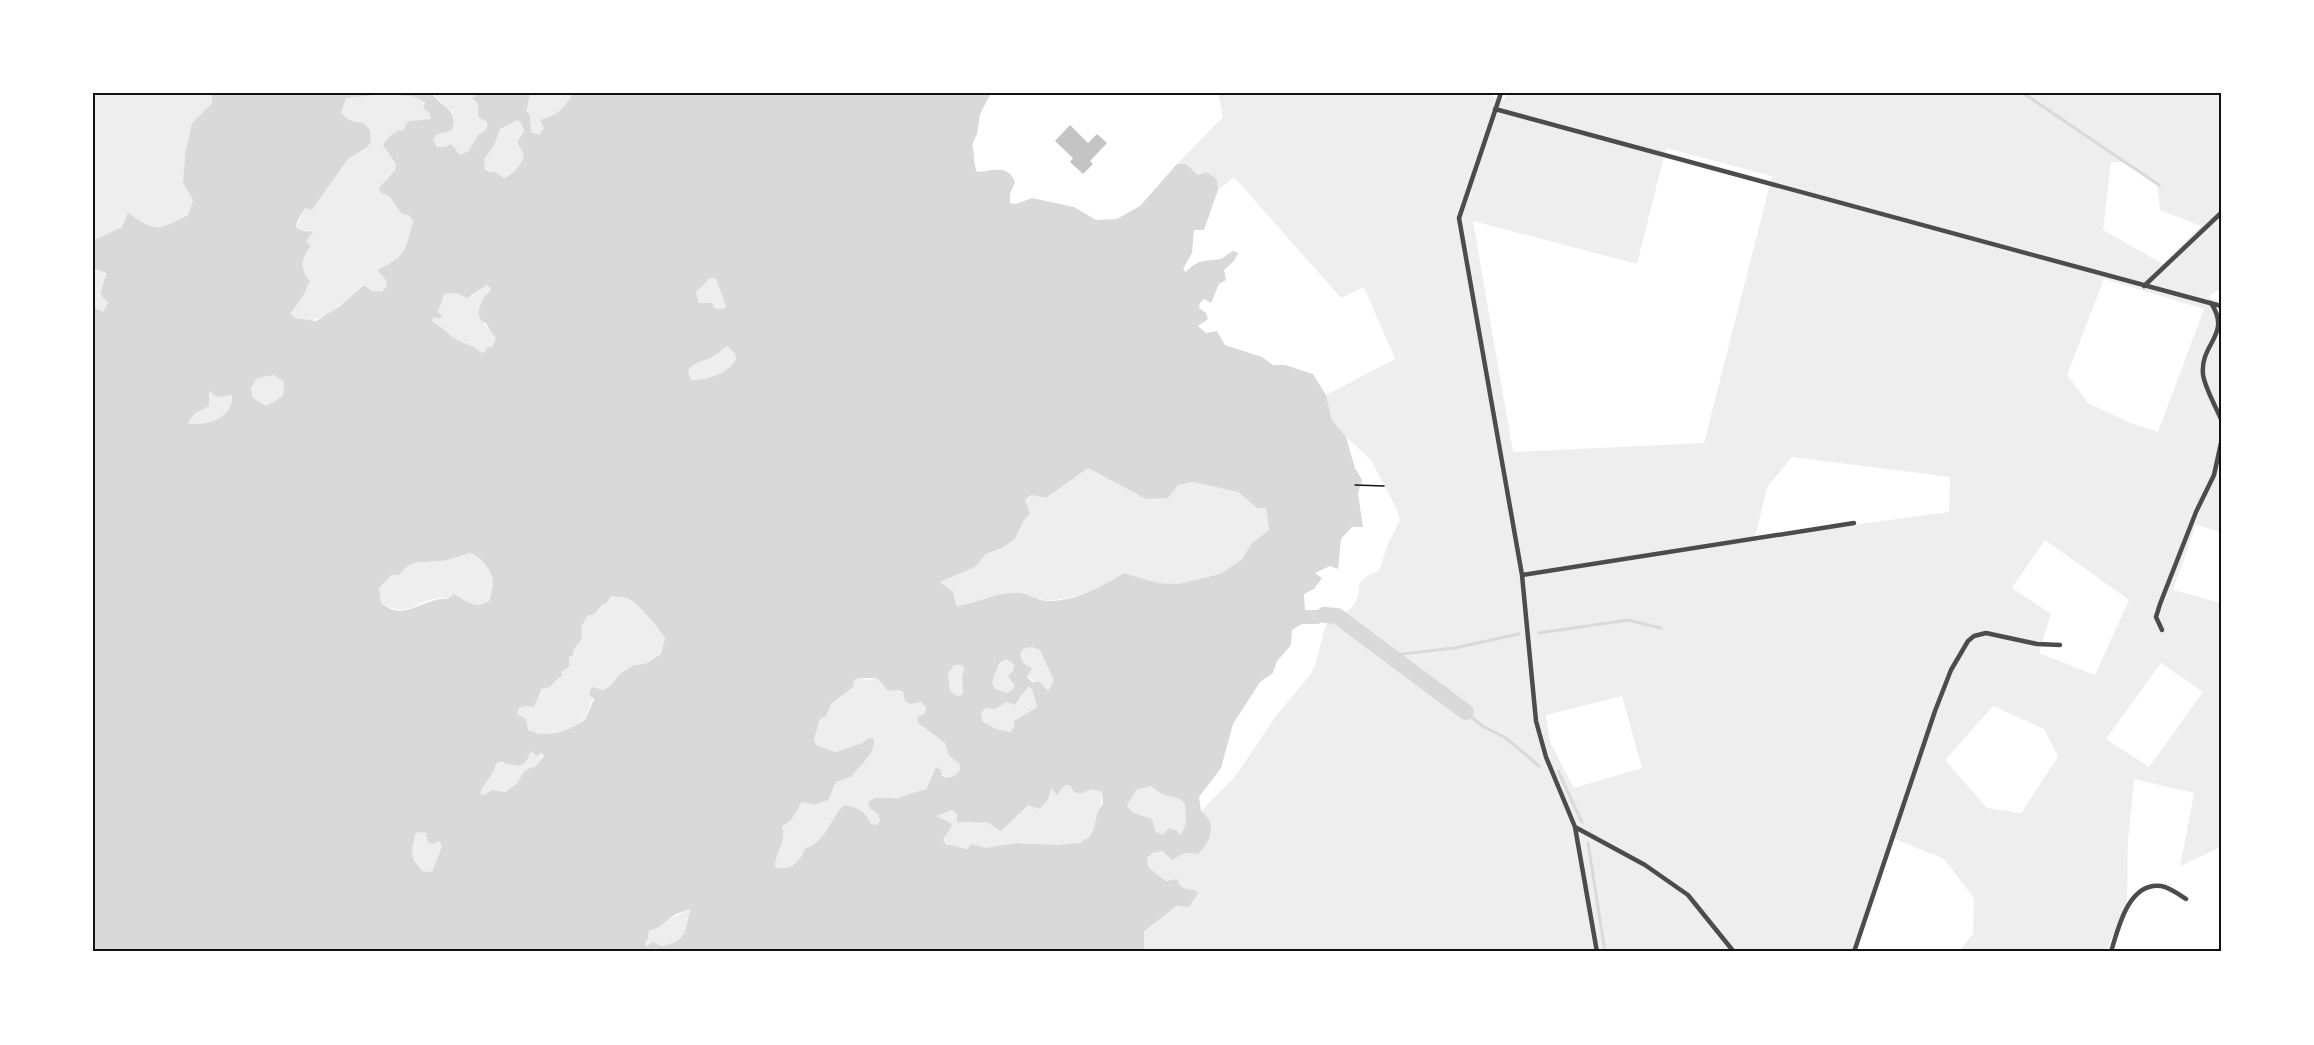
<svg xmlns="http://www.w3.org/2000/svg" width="2314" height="1045" viewBox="0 0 2314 1045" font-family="Quicksand,sans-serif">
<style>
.green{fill:#eee;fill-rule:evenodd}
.water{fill:#d9d9d9;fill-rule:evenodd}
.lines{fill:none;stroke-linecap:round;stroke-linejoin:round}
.stream{stroke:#d9d9d9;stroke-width:3}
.river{stroke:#d9d9d9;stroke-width:16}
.building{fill:#c4c4c4}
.path{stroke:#111;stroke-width:1.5}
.minor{stroke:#4c4c4c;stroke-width:4.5}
.neatline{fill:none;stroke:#111;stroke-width:2}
</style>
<rect width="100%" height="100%" fill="#fff"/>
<path class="green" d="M93,93H212V103L192,123L185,155L183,183L193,200L188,215L166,228L122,227L94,240L93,255Z
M377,93H401L403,96C419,92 427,106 431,119L408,121L405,129L386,150L396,164L395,170L385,180L388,196L413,221C405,250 406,256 377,270L385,279L387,286L382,293L372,291L364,285C342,302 320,333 290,314L302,298L310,281C298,267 300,260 311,246L306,241L309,230H300L296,227L305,208L312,210L348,159L352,157L355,122L345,117L341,112L346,99C356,95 367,98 377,93Z
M432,93H481L474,101L478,104V117L487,122V130L478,135L469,151L460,156L446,147L435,145L433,140L437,135L445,133L453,113Z
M530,93H573C564,109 558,115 540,120L544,128L539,135L530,132C527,120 527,106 530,93Z
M1218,93H1493L1492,96L1504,100L1507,93H2221V288L2208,297L2221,302V532L2196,525L2173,590L2221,603V847L2180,866L2194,793L2134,779L2128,841L2127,901L2106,952H1958L1973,934L1974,898L1944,859L1892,838L1854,952H1144V933L1194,890C1176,889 1162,878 1148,867L1147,858L1153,853L1162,851L1172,860L1185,853L1198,854L1201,811L1234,778L1276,716L1310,675L1315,666L1325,627C1332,617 1344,616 1352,607C1367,590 1347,582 1379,571L1388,544L1400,520L1397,510L1371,460L1346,437L1332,420L1326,395L1395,359L1364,287L1341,298L1234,177L1218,190L1217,179L1198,175L1186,164H1177L1223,117ZM1666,148L1772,176L1704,443L1513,452L1473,221L1637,264ZM2111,162H2122L2157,185L2160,210L2201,226L2163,264L2103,230ZM2104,279L2204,309L2158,432L2128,422L2088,403L2067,375ZM1792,457L1950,477L1949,512L1755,538L1767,487ZM2045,540L2129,600L2095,675L2039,653L2051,614L2012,588ZM2161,663L2203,692L2149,767L2106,739ZM1622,696L1642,768L1574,788L1550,742L1546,715ZM1993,706L2044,729L2058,757L2021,813L1987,808L1945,760Z
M518,119L523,124L524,131L517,142L524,155C521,165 514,174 504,178L495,172H490L483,165L484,159L494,146L500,129Z
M93,268L105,273L100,294L108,303L103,312L93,307Z
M710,278L716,279L726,307L723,309L699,303L696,292Z
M487,285L491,288L487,293L480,319L496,338L492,347L482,353C474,345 466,344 456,339C448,335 440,327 432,321V317L438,312L443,294L457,293L472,296Z
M244,323L254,325L266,324L269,343L253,341L241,329Z
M727,346L735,354L736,359C728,374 708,380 691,380C680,363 716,357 727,346Z
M274,375L284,382L283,397L266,406L253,398L251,388L257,378Z
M209,390L232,394C234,418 206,427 188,423L194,414L209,406Z
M1088,468L1146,499L1168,498L1178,485L1193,482L1238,492L1257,508L1266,507L1269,530L1252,543L1241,560L1220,574L1178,584L1158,583L1124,573C1100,589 1075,600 1046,600C1036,600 1028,593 1019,593C997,591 977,604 955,606L953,591L940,582L975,567L986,554L1002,548L1015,539L1024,520L1030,514L1025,501L1031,495L1046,498Z
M470,553C480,556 491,569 493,580C494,586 490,593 490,600C480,607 470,606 460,598C454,599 447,598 441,598C412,600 414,619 381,604L379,588L392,575H399C411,557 429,564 447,560C455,558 462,555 470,553Z
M611,596L627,598L634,602L655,624L665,638L661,654L645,664L634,665L621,673L610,686L603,690L596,689L586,717L572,729L550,736L539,735L528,730L516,714L519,708L526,706L534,707L544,687H550L560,673L569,667V657L581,635L580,627L588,615L599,609Z
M1032,647L1040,650L1055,680L1048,692L1027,676L1020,654L1023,649Z
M1006,659L1014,664L1013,689L1008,693L995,689L992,683L999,662Z
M954,664L962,665L964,669L962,677L963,694L958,696L950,691L948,674Z
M860,678L867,680L877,678L888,691L899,690L903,692L904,697L910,704L921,702L926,707L925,713L918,717L917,722L945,743L950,756L959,763L960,769L955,776L949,778L934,770L926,789C917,792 907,796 897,797C886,799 878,796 868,803L878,814L880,821L877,825L835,816C827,830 821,844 805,848C800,863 790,871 775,867L774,859C782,850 779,840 782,830C783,825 798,807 803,802L814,805L833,789L836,782L851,777L858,766L868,759L862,743L834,752L816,745L814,739L820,719L826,716L831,704L853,687L854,680Z
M1028,687L1032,689L1037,707L1014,721V727L1011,732L996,729L982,721L981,713L986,708L995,709L1007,702L1016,705Z
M531,751L544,755L536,766L525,770L517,783L506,792L492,790L484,795L480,794C484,783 493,777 496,764L505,762L513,766L528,756Z
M1065,785H1070L1073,791L1091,789L1102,792C1103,802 1095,832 1087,838C1068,852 1035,841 1014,843C1005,844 995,849 986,848C983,848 981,846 978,846C974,846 972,848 969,848C962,849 947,845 943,841L950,829L949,822L935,816L951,810C974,829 989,822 1016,817L1020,810L1052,788L1055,791Z
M1151,786C1156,789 1163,795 1168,796C1173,796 1177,794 1182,799C1191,807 1186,826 1180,835L1163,836L1156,832L1152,819L1134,813L1127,806L1136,790Z
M418,832L426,833L429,839L439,841L443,846L432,872L422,871C413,859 405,844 418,832Z
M690,908C685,943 680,945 645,948V941L648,940L649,931Z"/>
<path class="water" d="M212,93H377C367,98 356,95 346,99L341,112C346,120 354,122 364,123L370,131L371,141L367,147L348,159L312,210L305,208L297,222L296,227L300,230L313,232L306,241L311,246C301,259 299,268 310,281L302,298L290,314L296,318L316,321L339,307L364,285L372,291L382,292L387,286L385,279L377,270C406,256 405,251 413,221L408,215L402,214L389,196L381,193L379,188L395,170L396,164L383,145L388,138L398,130L403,131L408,121L431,119L429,113L423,108L425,103C418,98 412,94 403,96L401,93H432C443,109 458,108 452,130L437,135L433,140L436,146L446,147L451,144L460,155L469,151L478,135L487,129V122L478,117V104L472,98L481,93H530L527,111L530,116L531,132L539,135L544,128L540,120C558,115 564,109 573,93H991L980,114L977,134L972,145C975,154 973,163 977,172C992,171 1008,164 1015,182L1010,194V203L1016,204L1032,198L1074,207L1096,220L1117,219L1140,206L1177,164H1186L1198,175L1206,172L1217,179L1218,190L1204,230H1194L1192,253L1183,269L1186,272C1199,258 1205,262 1220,259C1224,258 1229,253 1233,251L1238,253L1234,261L1224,270L1226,280L1219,284L1211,303L1204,299L1200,303L1199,308L1206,313L1208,319L1198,326L1206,333L1217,331L1225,345L1262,357L1273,365H1285L1313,374L1326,395L1332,420L1346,437L1355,468L1362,480L1358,494L1363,527H1352L1341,539L1338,569L1330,566L1315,573L1322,578L1314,589L1304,594L1305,610H1320L1324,615L1319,624H1302L1292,630L1291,645L1277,661L1273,673L1260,682L1233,724L1221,768L1199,797L1201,811C1218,824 1211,841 1198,854L1185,853L1172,860L1162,851L1153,853L1147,858L1148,867L1166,881L1177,879C1180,889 1185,889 1195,890L1198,893L1189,907L1176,906L1144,932V952H93V307L103,312L108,303L100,294L106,273L93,268L94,240L122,227L128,213C155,232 159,231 188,215L193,200L183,183L185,155L192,123L212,103ZM518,120L522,124L524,131L517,142L524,155C521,165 514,174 504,178L495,172H490L485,169L484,159L494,146L500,129ZM710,278L716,279L726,307L723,309L715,308L712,303H699L696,292ZM487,285L491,289C485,295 474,311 481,320C486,326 484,319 488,327C491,332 492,334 496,338L492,347H487V350L482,353C474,345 465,344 456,339C448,335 441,326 432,321L433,317L440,319L442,317L438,312L444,294L457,293L467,298ZM727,346L735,354L736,359C728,374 708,380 691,380C682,366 700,362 710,358C716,355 721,351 727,346ZM274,375L284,382L283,396L266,406L253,398L251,388L257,378ZM209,391L217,397L232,395C234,418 206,427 188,423L194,414L209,406ZM1088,468L1146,499L1168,498L1178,485L1193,482L1238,492L1257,508H1266L1269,530L1252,543L1241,560L1220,574L1178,584L1158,583L1124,573C1102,587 1068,605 1041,600C1034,598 1026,593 1019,593C997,591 977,604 956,606L953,591L940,582L975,567L986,554L1002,548L1015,539L1024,520L1030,514L1025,500L1031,495L1046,498ZM470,553C480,556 491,569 493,580C494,586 490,593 490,600C476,610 467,602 454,594L448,599C430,597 416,611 399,611C393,611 387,607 381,604L379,588L392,575H399C411,557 429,564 447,560C455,558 462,555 470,553ZM611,596L627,598L634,602L655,624L665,638L661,654L645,664L634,665L621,673L610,686L603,690L592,687L589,694L594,699C591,705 588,717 583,721C567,732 547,739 528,730L526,719L517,714L519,708L526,706L534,707L542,689L550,687L557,679L562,676L561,672L569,667V657L573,655V650L582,639L581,627L588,615H593L603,604L605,605ZM1032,647L1040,650L1054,680L1048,691L1040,682H1032L1027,677L1032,668L1023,663L1020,654L1023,649ZM1006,659L1014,664L1013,671L1008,676L1014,685L1013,689L1008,693L995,689L992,683L999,663ZM954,665H962L964,669L962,677L963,694L958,696L950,691L948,674ZM860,678H877L888,691L899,690L903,692L905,701L910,704L921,702L926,707L925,713L918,717L917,722L945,743L949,756L959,763L960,769C955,777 951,779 942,776L940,769L936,767L926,789L897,798H875L868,802L869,807L878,814L880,821L877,825L871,824C867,813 855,804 843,806C829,820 826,843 805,848C800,863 790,871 775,867C774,853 787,844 782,827L791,820L802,802L814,805L828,800L836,782L851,777C859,764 875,757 874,739L869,738L862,743L835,752L816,745L814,739L820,719L826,716L831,704L853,687L854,680ZM1028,687L1032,689L1037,707L1014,721V727L1011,732L996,729L982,721L981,713L986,708L995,709L1007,702L1015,705ZM531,751L537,756L542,753L544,756L536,766L525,770L517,783L506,792L492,790L484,795L480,794C484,782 493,777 496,764L501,762C508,763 520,770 526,761C529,758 529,754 531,751ZM1065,785H1070L1073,791L1080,794L1091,789L1102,792L1103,803L1097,814L1094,828L1089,837L1079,843L1058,845L1015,843L986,848L971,844L967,849L946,844L943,840L952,826L949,822L936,816L952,810L957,814V823C968,820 977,824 987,822L1001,831L1028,805L1040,809L1048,799L1052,788L1057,795ZM1151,786C1155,789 1162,795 1168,796C1183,799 1186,799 1186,817C1186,824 1184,829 1180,835L1176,830L1169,828L1163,835L1156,832L1152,819L1134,813L1127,806L1136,790ZM418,832L426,833L428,842L432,844L439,841L442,846L432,872L422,871C412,858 410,855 414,840C416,832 412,838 418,832ZM690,909C686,930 686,942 662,946L653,942L646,947L645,941L648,940L649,931L657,928L676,914Z"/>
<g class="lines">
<path class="stream" d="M2023,93L2159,185
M1539,633L1628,620L1661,628
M1393,655L1454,648L1519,634
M1466,712L1482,726L1506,738L1539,766
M1558,771L1582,822
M1588,843L1605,952"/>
<path class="river" d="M1324,615L1337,616L1466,712"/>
</g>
<path class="building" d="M1070,125L1088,143L1097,134L1107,143L1090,161L1093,164L1083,174L1070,162L1073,158L1055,141Z"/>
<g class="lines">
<path class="path" d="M1355,485L1384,486"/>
<path class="minor" d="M1501,93L1459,218L1522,575L1536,721L1546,757L1575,827L1645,865L1688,895L1734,952
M1495,109L2221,306
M2144,286L2221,213
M2211,303C2232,335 2200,343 2203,374C2204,386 2216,407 2221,419
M1522,575L1854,523
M2162,630L2156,617L2160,604L2196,512L2214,475L2221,443
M1575,827L1597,952
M1854,952L1935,711L1951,670L1968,641L1974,636L1986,633L2037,644L2060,645
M2111,952C2118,929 2128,882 2161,886C2169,887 2180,895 2186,899"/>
</g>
<rect width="2314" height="1045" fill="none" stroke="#ffffff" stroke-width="189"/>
<rect x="94" y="94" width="2126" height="856" class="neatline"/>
</svg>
